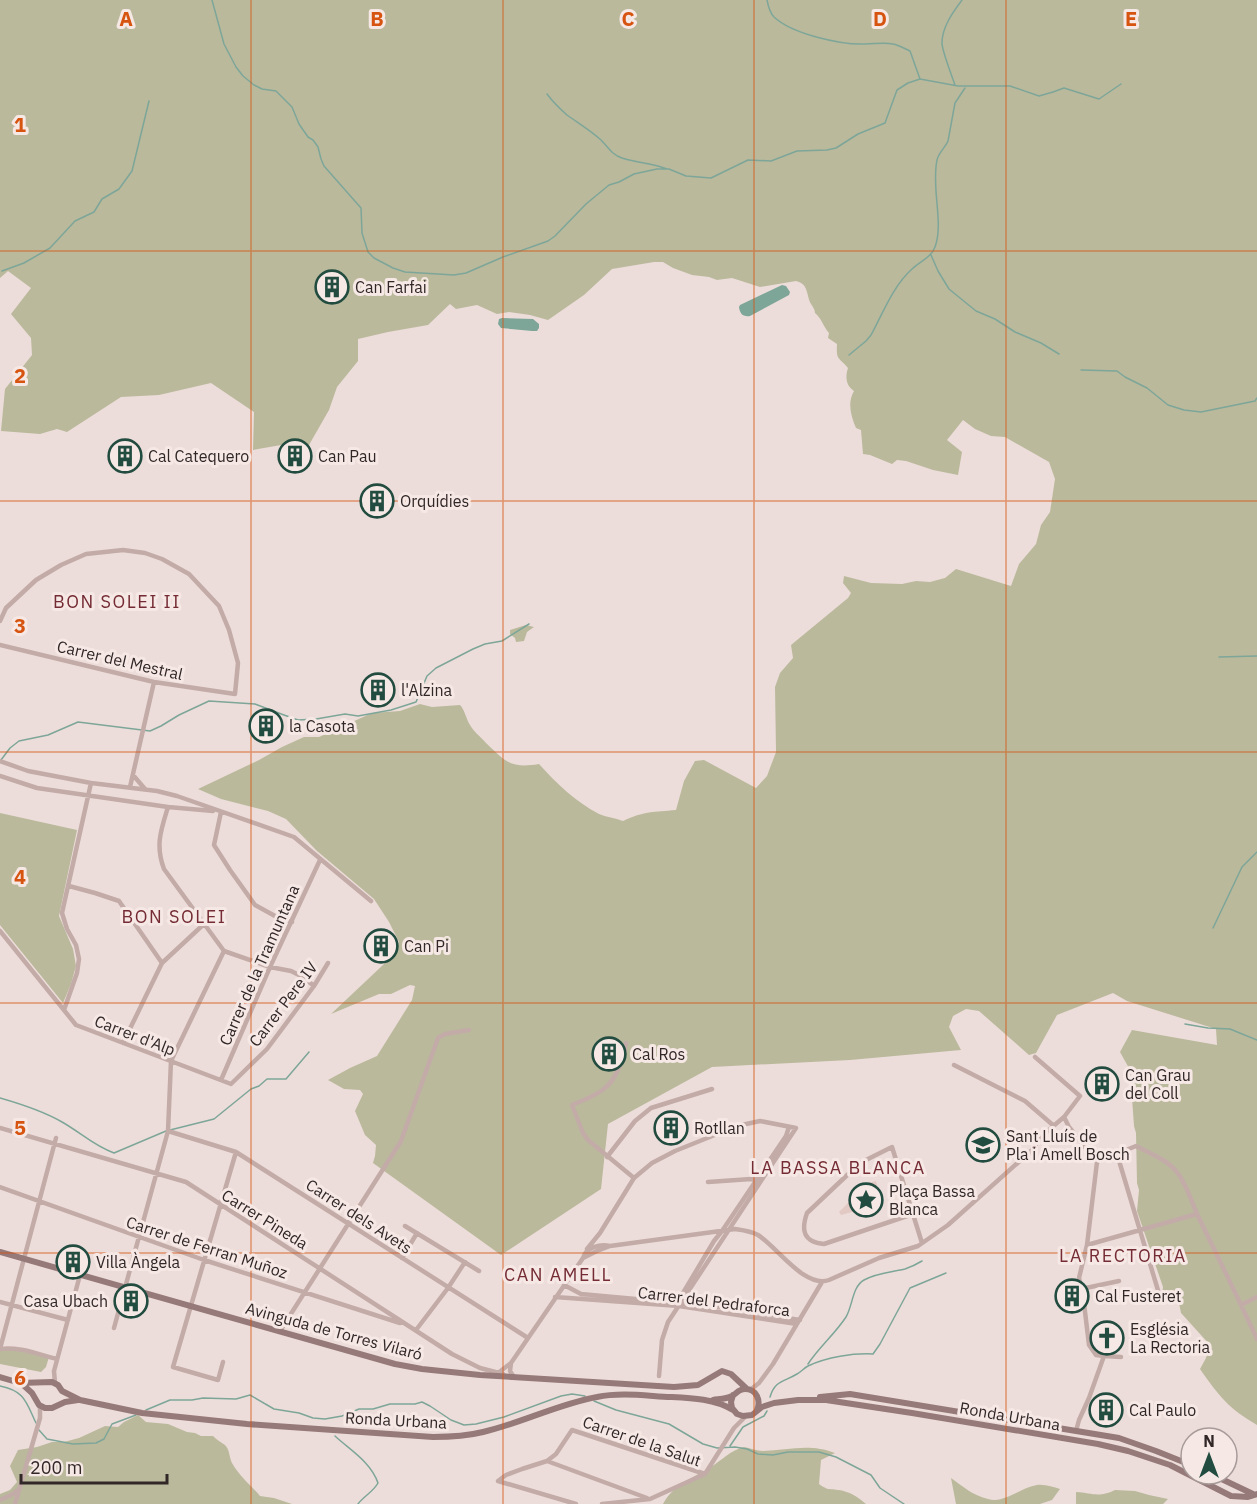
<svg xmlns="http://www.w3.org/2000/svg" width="1257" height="1504" viewBox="0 0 1257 1504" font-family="'IBM Plex Sans',sans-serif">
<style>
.green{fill:#bab99c}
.plaza{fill:#e3c9c3}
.water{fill:#7da699}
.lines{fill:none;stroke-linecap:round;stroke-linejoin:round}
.stream{stroke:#7da699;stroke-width:1.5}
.street{stroke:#c3aba8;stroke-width:4.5}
.secondary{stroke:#967a79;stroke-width:6}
.grid{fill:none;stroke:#d6540f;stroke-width:1.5;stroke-opacity:0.55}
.labels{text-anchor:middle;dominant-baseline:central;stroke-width:6;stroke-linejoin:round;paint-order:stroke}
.poi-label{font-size:16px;fill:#312727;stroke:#f6e8e5;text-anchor:start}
.street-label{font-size:16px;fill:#312727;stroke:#f6e8e5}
.neighbourhood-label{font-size:18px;letter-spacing:1.5px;fill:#742b33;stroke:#f6e8e5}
.grid-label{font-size:20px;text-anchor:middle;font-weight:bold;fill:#d6540f;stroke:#f6e8e5;stroke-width:6;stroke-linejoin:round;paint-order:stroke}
</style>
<rect width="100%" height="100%" fill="#edddda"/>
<path class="green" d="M0,0H1257V1425C1228,1408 1219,1396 1200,1369L1206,1358L1210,1345L1181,1313L1178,1298L1162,1295L1163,1287L1137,1211L1139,1190L1137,1183L1136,1133L1134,1126L1130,1070L1120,1052L1132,1030L1217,1045L1216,1029L1127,1001L1113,993L1057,1015L1036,1053L1029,1055L979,1011L966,1009L953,1016L949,1027L961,1050L850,1060L712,1067L608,1124L601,1189L501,1255L373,1163L375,1156L376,1145L365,1135L355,1111L363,1094L360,1090L344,1089L328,1080L350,1068L377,1056L412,1000L415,986L410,985L391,994H379L331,1014L384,964L399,942L389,922L374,899L317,851L286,819L268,811L221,799L198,789L259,760L282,747L304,737H319L372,713L400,711L420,704L432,707L460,705C465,710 466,719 470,725C474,732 481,737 486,743C505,761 510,769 539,764C556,783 576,802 599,814C606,817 615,818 623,821C644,811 654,812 676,810L684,781L695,761L704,760L756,788L767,776L776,752L775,687L780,673L793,658L791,645L848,598L851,593L843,583L844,576L871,583L902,584L916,581L930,582L945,578L956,569L1011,586L1019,564L1036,544L1041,525L1050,512L1055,479L1049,462L1005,437L991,436L975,429L963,420L947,440L962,452L958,475L933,470L906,461L897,460L892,464L870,455L863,454L861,430L856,428C851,416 847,403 854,391C846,386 845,377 848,368C839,357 836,361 837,344L828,338L829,333C823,326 822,319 815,313C815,310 813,307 811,304C806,295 809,284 796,281L760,287L732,278L717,280L709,277L692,275L673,268L663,262H654L612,269L584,295L548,320L530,315L509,312L497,314L477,305L456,309L450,304L428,325L388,332L358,339V361L337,387L329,410L309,445H281L253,450L254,412L211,383L159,395L121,397L67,432L57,429L40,434L1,431L5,389L32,355L31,338L11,314L31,288L8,271L0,278Z
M526,625L534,627L527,632L524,641L516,642L515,638L510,634V630Z
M0,813L77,830L59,916L73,949L76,966L71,984L63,1003L0,925Z
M4,1348L49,1357L46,1367L41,1372L0,1364V1349Z
M138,1415L146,1422L168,1424L187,1432L195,1433L201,1436H213C217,1440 221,1442 225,1445C230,1450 229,1457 232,1463C239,1476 251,1485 260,1496L274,1498L292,1504H0V1494L10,1490L17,1482L10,1466L18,1450L37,1447L52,1442H64L79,1438L105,1426L118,1427L124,1422Z
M744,1447C750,1448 757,1451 763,1451C788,1450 810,1443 835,1453L821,1460L819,1484C829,1491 827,1488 838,1490C849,1491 858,1497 866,1504H663C674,1484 693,1478 711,1467C722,1460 731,1450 744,1447Z
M951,1478C962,1486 974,1496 988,1499C1005,1504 1021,1487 1037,1485C1045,1484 1053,1487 1060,1489L1052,1500L1040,1504H956Z
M1115,1490L1135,1491L1149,1495L1168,1499L1163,1504H1076V1492C1093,1493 1098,1498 1115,1490Z"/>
<path class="plaza" d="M876,1181L882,1204L841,1215L839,1212L868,1183Z"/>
<path class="water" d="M782,285L786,286L790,292L789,295L750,316C743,317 740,314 739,307L740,305Z
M502,318L533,319L539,324V328L537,331H532L501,328L498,324L499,319Z"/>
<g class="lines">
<path class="stream" d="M212,0L224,44L236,67L243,76L254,85L262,89L276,91L292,107L299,124L308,137L313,140L318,147L321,159L324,166L361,208L362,233L368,252L374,258L393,268L405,272L454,275L466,273L503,257L548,241L555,236L586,204L609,185L619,182L634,174L657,169H669L686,176L711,178L748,160L771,161L797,151L827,150L836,148L858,134L885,123L897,90L908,83L920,79
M767,0C768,5 770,13 774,17C792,34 841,45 865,44C875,44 884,42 893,44C899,45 905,49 910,51L920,79L958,86H1010L1039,96L1053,92L1064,88L1099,99L1121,84
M955,85C952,76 942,51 942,43C942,27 953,12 962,0
M547,94C553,102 559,108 567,115C578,123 590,130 601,140C608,147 612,155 622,158C637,163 653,163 667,169
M931,255L938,271L949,289L976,311L995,319L1015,332L1041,343L1059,354
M2,271L24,263L50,248L75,221L94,212L102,199L119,189L132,171L149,101
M849,355L866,341L871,335C883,313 893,286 912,269C920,261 931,258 935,247C944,223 931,188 937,160C939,152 945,148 948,141L955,103L965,88
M1081,370L1117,371L1125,377L1147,388L1168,405L1184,410L1201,412L1255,401L1257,398
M1219,657L1257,656
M1,760L10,748L19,741L48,735L78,722L150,731L161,726L179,715L209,701L255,704L284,715L298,720L316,719L345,714L358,716L391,710L416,702L427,676L436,668L473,649L485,644L502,641L529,624
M1213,928L1242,867L1257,852
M1185,1024L1208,1028L1230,1029L1257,1040
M0,1098C21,1104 43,1111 62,1122C80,1132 94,1146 114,1153L166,1131
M170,1130L214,1119L251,1089L259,1086L267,1079H286L309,1052
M808,1364C819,1347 835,1334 846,1317C853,1305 852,1287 864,1280C876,1273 892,1272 905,1269C911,1267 917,1264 922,1261
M0,1386C25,1391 26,1402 36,1423
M770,1397C775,1380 784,1382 797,1374C801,1372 804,1368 808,1366C827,1357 853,1353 873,1354L880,1344L910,1288L946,1273
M594,1401L616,1410L669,1424L703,1444L717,1448L735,1447L747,1449L758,1454L773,1455L788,1452H819L836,1457L871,1475L880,1488L904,1504
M146,1410L170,1400H192L203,1398L236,1399L250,1395L274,1409L299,1413L313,1418L325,1419L342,1416L359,1409H373L390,1404H415L422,1402L430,1406L451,1420L464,1425L476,1424L504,1417L561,1396L572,1394L585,1396
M39,1430L47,1439L73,1444L96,1443L104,1439L112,1424L136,1415
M335,1436C350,1450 371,1462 378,1483C373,1492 364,1496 358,1504
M730,1446L743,1427L764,1416L767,1411"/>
<path class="street" d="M0,621L6,608L36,580L61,565L86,554L123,550L145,553L162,559L189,574L219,606L229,630L238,663L235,694L154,682L0,645
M0,761L28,771L91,783L157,791L177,796L294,837L371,901
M133,775L145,789
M0,776L37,788L168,807L213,811
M130,787L154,682
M168,807C161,830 155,845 164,869L224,951L270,967L291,971L303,977L314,986
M221,812L214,845L230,870L255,905L275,916L292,922
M69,886L95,893L119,901L162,963
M0,931L76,1025L231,1084L267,1049L314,986L328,963
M64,1010L77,973L79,959L76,945L67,929L62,913L91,783
M123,1043L162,963L204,924
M626,1043C623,1058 618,1077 606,1087C597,1096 583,1100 572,1105L583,1133L588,1140L634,1178
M954,1065L1025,1101L1054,1126
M221,1080L270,967L320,860
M1064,1117L1069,1127L1097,1162L1087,1245L1079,1278L1083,1295L1089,1345L1096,1355L1104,1356L1089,1398L1079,1420L1076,1431
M0,1128L186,1182L452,1354L480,1368L503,1374
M168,1131L236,1152L528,1338
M1117,1154L1160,1297
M607,1157L635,1121L651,1108L712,1089
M1097,1162L1136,1146C1149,1153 1166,1159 1176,1171C1187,1184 1191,1201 1198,1216C1218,1257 1238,1298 1257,1339
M708,1182L751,1179L756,1180
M0,1187L204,1260L400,1323
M913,1214L824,1244C803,1242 801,1230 807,1213L860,1163L892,1147L922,1243
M405,1226L479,1271
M1087,1245L1197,1214
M587,1249L600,1233L634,1178L652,1163L675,1151L737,1126L760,1121L796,1128L668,1322L662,1340L659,1376
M402,1258L417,1233
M583,1258L597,1251L610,1246
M564,1285L581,1294L712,1306L800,1320
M1081,1289L1119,1281
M555,1297L679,1306L797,1324
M0,1302L68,1320
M677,1303L714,1241L722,1231L786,1136L789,1127
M1241,1305L1257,1297
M114,1328L168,1131L171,1061L224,951
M416,1330L448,1288L465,1262
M280,1331L401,1141L438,1038L445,1034L469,1030
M0,1349L56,1138
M0,1349C18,1346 40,1355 57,1359
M1104,1356L1121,1357
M223,1362L218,1380L173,1367L236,1152
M498,1373L511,1363
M514,1377L510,1371L511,1363L583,1258C586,1247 600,1244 610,1246L735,1229C742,1230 751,1231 758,1235C777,1247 805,1289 829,1280L879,1258L918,1246L948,1225L1031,1151L1044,1134L1064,1117L1080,1096L1035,1057
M55,1383L54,1371L80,1275
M750,1390L759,1383L773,1364L822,1282
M547,1461L647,1498
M0,1500L13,1494L18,1490
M15,1504L40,1418V1405
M576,1504L498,1481L506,1475L522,1469L547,1461L556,1454L572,1430L705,1474
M602,1504L650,1499L705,1474L734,1428L746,1416"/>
<path class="secondary" d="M0,1252L395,1364L422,1369L480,1375L674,1387L698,1385L722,1371L731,1374L747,1389
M0,1377L20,1383L52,1382L58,1385L62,1391L80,1400L142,1413L247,1424L433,1437C450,1437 467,1436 483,1432C522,1423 558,1404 597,1397C621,1392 647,1396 671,1397C692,1398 715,1399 733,1410
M21,1383L32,1393L39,1405L45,1408H52L65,1402L78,1400
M733,1395L731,1402L732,1408L737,1414L743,1416L752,1415L762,1407L774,1403L798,1400H826L912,1413L1098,1444L1128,1451L1170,1465L1231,1496L1248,1497L1257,1494
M820,1397L850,1394L1119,1438L1156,1451L1191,1465
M713,1400C719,1399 726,1399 732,1396C737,1393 739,1389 745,1389C757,1389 761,1401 757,1410
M1211,1474L1253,1494"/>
</g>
<path class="grid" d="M251,0V1504M503,0V1504M754,0V1504M1006,0V1504M0,251H1257M0,501H1257M0,752H1257M0,1003H1257M0,1253H1257"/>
<defs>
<g id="building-ring" transform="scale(1.725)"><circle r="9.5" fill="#f6e8e5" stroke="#224c40" stroke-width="1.5"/><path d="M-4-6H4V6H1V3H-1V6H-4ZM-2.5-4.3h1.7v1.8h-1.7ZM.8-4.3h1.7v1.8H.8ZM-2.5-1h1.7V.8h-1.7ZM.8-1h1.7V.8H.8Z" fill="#224c40"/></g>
<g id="school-ring" transform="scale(1.725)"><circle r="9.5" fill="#f6e8e5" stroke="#224c40" stroke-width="1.5"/><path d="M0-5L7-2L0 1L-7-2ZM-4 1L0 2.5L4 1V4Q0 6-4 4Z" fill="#224c40"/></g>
<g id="sight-ring" transform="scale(1.725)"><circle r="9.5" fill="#f6e8e5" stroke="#224c40" stroke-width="1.5"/><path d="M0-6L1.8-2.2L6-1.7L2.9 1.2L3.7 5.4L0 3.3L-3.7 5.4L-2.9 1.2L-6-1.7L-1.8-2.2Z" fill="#224c40"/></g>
<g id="church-ring" transform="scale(1.725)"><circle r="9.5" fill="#f6e8e5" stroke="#224c40" stroke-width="1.5"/><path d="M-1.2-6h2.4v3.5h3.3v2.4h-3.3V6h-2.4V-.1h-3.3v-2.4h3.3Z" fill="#224c40"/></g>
</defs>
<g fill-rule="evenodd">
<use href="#building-ring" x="332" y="287"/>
<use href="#building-ring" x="125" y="456"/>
<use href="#building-ring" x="295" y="456"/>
<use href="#building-ring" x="377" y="501"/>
<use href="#building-ring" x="378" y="690"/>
<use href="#building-ring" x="266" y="726"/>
<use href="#building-ring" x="381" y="946"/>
<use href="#building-ring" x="609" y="1054"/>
<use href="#building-ring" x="1102" y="1084"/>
<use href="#building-ring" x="671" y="1128"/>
<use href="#school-ring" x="983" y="1145"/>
<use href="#sight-ring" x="866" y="1200"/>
<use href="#building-ring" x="73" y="1262"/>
<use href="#building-ring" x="1072" y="1296"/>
<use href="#building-ring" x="131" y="1301"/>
<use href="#church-ring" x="1107" y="1338"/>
<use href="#building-ring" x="1106" y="1410"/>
</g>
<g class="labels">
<g class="poi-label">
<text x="355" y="287">Can Farfai</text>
<text x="148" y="456">Cal Catequero</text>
<text x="318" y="456">Can Pau</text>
<text x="400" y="501">Orquídies</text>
<text x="401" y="690">l'Alzina</text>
<text x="289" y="726">la Casota</text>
<text x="404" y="946">Can Pi</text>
<text x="632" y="1054">Cal Ros</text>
<text x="1125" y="1075">Can Grau<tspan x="1125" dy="18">del Coll</tspan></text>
<text x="694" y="1128">Rotllan</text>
<text x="1006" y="1136">Sant Lluís de<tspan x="1006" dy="18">Pla i Amell Bosch</tspan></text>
<text x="889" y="1191">Plaça Bassa<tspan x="889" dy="18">Blanca</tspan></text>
<text x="96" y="1262">Villa Àngela</text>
<text x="1095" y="1296">Cal Fusteret</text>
<text x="108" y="1301" text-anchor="end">Casa Ubach</text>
<text x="1130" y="1329">Església<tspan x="1130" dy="18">La Rectoria</tspan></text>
<text x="1129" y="1410">Cal Paulo</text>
</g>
<g class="street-label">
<text transform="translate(120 660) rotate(13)">Carrer del Mestral</text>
<text transform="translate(259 965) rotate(-66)">Carrer de la Tramuntana</text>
<text transform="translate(283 1004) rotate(-53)">Carrer Pere IV</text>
<text transform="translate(135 1035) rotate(21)">Carrer d'Alp</text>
<text transform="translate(359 1216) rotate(33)">Carrer dels Avets</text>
<text transform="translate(265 1219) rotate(32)">Carrer Pineda</text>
<text transform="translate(207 1247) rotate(18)">Carrer de Ferran Muñoz</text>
<text transform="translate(714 1301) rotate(7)">Carrer del Pedraforca</text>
<text transform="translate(334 1331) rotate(15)">Avinguda de Torres Vilaró</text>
<text transform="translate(1010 1416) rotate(10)">Ronda Urbana</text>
<text transform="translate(396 1420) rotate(3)">Ronda Urbana</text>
<text transform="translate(642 1441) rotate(19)">Carrer de la Salut</text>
</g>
<g class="neighbourhood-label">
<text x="117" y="601">BON SOLEI II</text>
<text x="174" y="916">BON SOLEI</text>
<text x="838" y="1167">LA BASSA BLANCA</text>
<text x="1123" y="1255">LA RECTORIA</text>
<text x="558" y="1274">CAN AMELL</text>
</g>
</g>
<g class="grid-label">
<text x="126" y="26">A</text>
<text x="377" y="26">B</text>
<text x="628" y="26">C</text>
<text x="880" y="26">D</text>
<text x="1131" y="26">E</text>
<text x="20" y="132">1</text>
<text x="20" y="383">2</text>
<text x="20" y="633">3</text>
<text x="20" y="884">4</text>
<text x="20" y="1135">5</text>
<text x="20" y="1385">6</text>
</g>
<g transform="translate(1209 1456)"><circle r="28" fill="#f6e8e5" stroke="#a79b99" stroke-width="1.5"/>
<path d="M0-4.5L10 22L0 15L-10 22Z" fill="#224c40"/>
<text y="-9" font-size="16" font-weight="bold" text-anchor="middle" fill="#312727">N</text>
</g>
<path d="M21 1474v9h146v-9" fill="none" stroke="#312727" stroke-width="3"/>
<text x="30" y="1474" font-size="18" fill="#312727" stroke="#f6e8e5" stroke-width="4.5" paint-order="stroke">200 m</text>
</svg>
